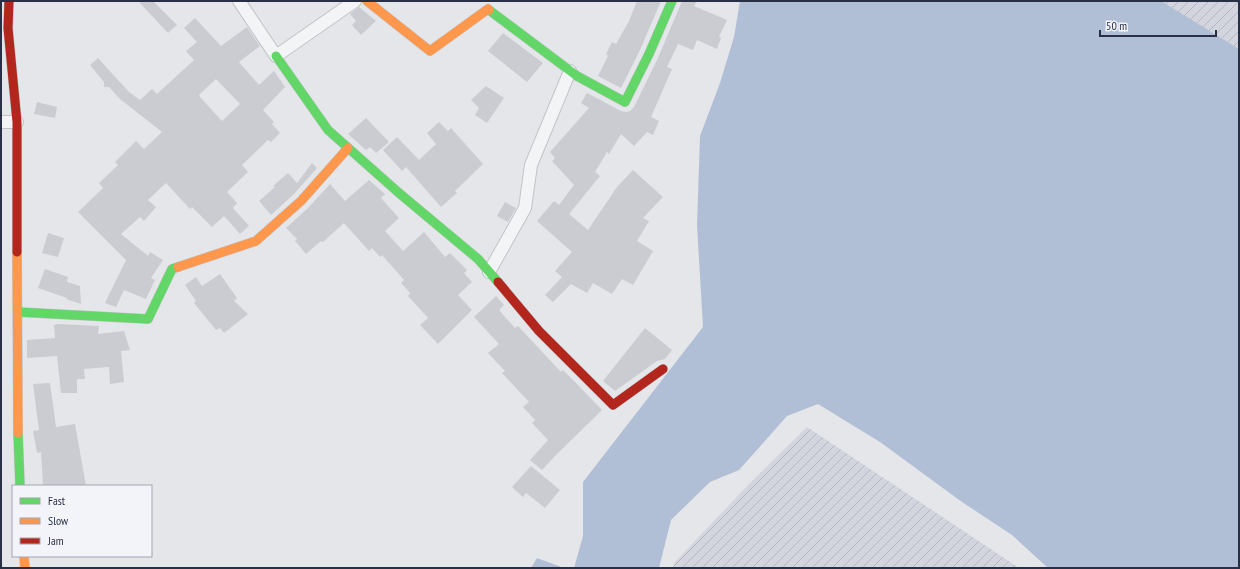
<svg xmlns="http://www.w3.org/2000/svg" width="1240" height="569" viewBox="0 0 1240 569" font-family="'PT Sans Narrow',sans-serif">
<style>
.industrial{fill:url(#industrial-furrows)}
.water{fill:#b1bfd6}
.building{fill:#caccd1;fill-rule:evenodd}
.lines{fill:none;stroke-linecap:round;stroke-linejoin:round}
.street-casing{stroke:#c2c4c8;stroke-width:14}
.fast-casing{stroke:#c2c4c8;stroke-width:10}
.slow-casing{stroke:#c2c4c8;stroke-width:10}
.jam-casing{stroke:#c2c4c8;stroke-width:10}
.street{stroke:#f3f4f6;stroke-width:12}
.fast{stroke:#63d668;stroke-width:9}
.slow{stroke:#ff974d;stroke-width:9}
.jam{stroke:#b3261e;stroke-width:9}
</style>
<defs>
<pattern id="industrial-furrows" width="10" height="10" patternUnits="userSpaceOnUse"><rect width="10" height="10" fill="#d2d5dd"/><path d="M-1 1l2-2M0 10L10 0M9 11l2-2" fill="none" stroke="#b4b7bf"/></pattern>
</defs>
<rect width="100%" height="100%" fill="#e4e6ea"/>
<path class="industrial" d="M1115,1H1239V74Z
M807,427L1019,568H673L674,563L750,483Z"/>
<path class="water" d="M740,1H1161L1239,49V568H1048L1012,535L962,502L880,442L818,404L787,416L739,470L710,482L671,520L659,568H574L583,536V482L703,327L697,225L700,136L720,83L734,37Z
M537,558L564,568H531Z"/>
<path class="building" d="M138,1H153L177,25L168,33Z
M637,1H661L640,50L621,88L598,76L608,56L606,54L612,42L616,44L629,21Z
M682,1H697L694,6L727,20L719,37L721,38L717,49L697,40L693,50L678,44L667,67L672,69L651,117L659,121L653,135L647,132L634,146L621,134L609,154L607,152L595,172L600,176L569,214L588,230L617,187L633,170L663,197L643,218L649,221L637,241L653,251L633,285L622,279L612,294L593,283L587,293L571,284L553,302L545,295L562,277L555,271L572,252L537,221L554,201L559,205L574,185L552,161L555,158L550,152L589,108L581,103L587,93L621,111L626,112L630,111L634,107L658,58Z
M359,7L376,21L361,35L352,25L356,21L350,14Z
M195,18L221,46L247,27L260,46L239,62L259,85L274,71L285,87L263,110L274,122L272,124L280,133L271,142L268,140L242,165L248,172L227,192L237,203L233,208L249,226L240,234L224,216L212,227L192,207L190,209L166,183L148,200L156,207L144,221L140,217L121,234L148,256L150,252L163,260L151,278L155,280L146,299L124,290L116,307L105,303L126,260L78,212L103,188L99,183L118,165L115,162L136,141L144,149L162,132L120,99L109,87H104V82L90,65L98,58L129,92L140,100L152,89L157,94L194,60L186,51L197,42L184,28ZM216,79L240,104L222,121L200,97L199,95Z
M503,33L543,63L527,82L488,51Z
M486,86L504,98L487,123L475,115L479,108L471,100Z
M37,102L57,107L55,118L34,114Z
M366,118L389,142L376,153L370,147L366,150L348,134Z
M439,122L448,131L451,128L483,164L455,191L457,193L441,207L406,167L402,171L383,150L397,137L419,160L436,144L427,133Z
M312,163L317,168L294,194L271,215L259,201L275,187L273,186L288,173L297,183Z
M369,180L385,194L381,198L399,218L385,231L403,251L424,232L445,257L450,253L467,270L464,273L472,282L458,295L472,310L438,344L420,325L428,318L408,296L410,293L401,283L404,280L382,255L380,257L372,248L369,251L344,223L323,242L321,241L306,254L295,241L297,239L286,228L308,208L330,184L345,201Z
M505,202L516,208L508,222L497,216Z
M48,233L64,238L58,257L42,253Z
M45,269L68,277L67,282L80,286L81,304L66,299L67,298L38,288Z
M220,274L237,298L234,301L248,314L224,333L220,328L216,330L194,303L196,301L185,285L196,277L202,286Z
M496,296L504,305L499,310L515,328L518,326L561,372L563,370L575,382L602,410L555,456L542,470L530,460L548,440L532,423L535,420L523,407L529,402L502,373L505,371L488,353L499,344L474,317Z
M58,324L99,326L98,334L124,331L130,350L121,351L124,382L110,384L109,367L84,369L85,379H77V393H61L57,356L27,358V340L55,338L54,325Z
M645,328L672,350L665,359L657,361L615,391L603,381Z
M50,383L56,427L75,424L86,486H43L41,452L37,453L33,431L39,430L33,384Z
M531,466L560,490L545,508L526,493L523,497L512,487Z"/>
<g class="lines">
<g class="street-casing">
<path id="street" d="M239,1L276,56L355,1
M1,122H17
M489,272L525,208L531,165L570,71"/>
</g>
<g class="fast-casing">
<path id="fast" d="M489,10L577,76L625,102L649,54L672,1
M276,56L328,130L399,193L478,259L498,282
M18,312L148,319L172,269L178,267
M18,433L20,486"/>
</g>
<g class="slow-casing">
<path id="slow" d="M367,1L430,51L488,9L489,10
M17,252L18,433
M178,267L256,241L301,201L348,148
M24,556L25,568"/>
</g>
<g class="jam-casing">
<path id="jam" d="M9,1L8,28L17,122V252
M498,282L539,331L613,405L663,369"/>
</g>
<use href="#street" class="street"/>
<use href="#fast" class="fast"/>
<use href="#slow" class="slow"/>
<use href="#jam" class="jam"/>
</g>
<rect width="1240" height="569" fill="none" stroke="#293045" stroke-width="4"/>
<rect x="12" y="485" width="140" height="72" fill="#f2f4f9" stroke="#a2a6b1"/>
<rect x="20" y="498" width="20" height="6" fill="#63d668" stroke="#a2a6b1"/>
<text x="48" y="505" font-size="12" fill="#293045">Fast</text>
<rect x="20" y="518" width="20" height="6" fill="#ff974d" stroke="#a2a6b1"/>
<text x="48" y="525" font-size="12" fill="#293045">Slow</text>
<rect x="20" y="538" width="20" height="6" fill="#b3261e" stroke="#a2a6b1"/>
<text x="48" y="545" font-size="12" fill="#293045">Jam</text>
<path d="M1100 30v6h116v-6" fill="none" stroke="#293045" stroke-width="2"/>
<text x="1106" y="30" font-size="12" fill="#293045" stroke="#f2f4f9" stroke-width="3" paint-order="stroke">50 m</text>
</svg>
